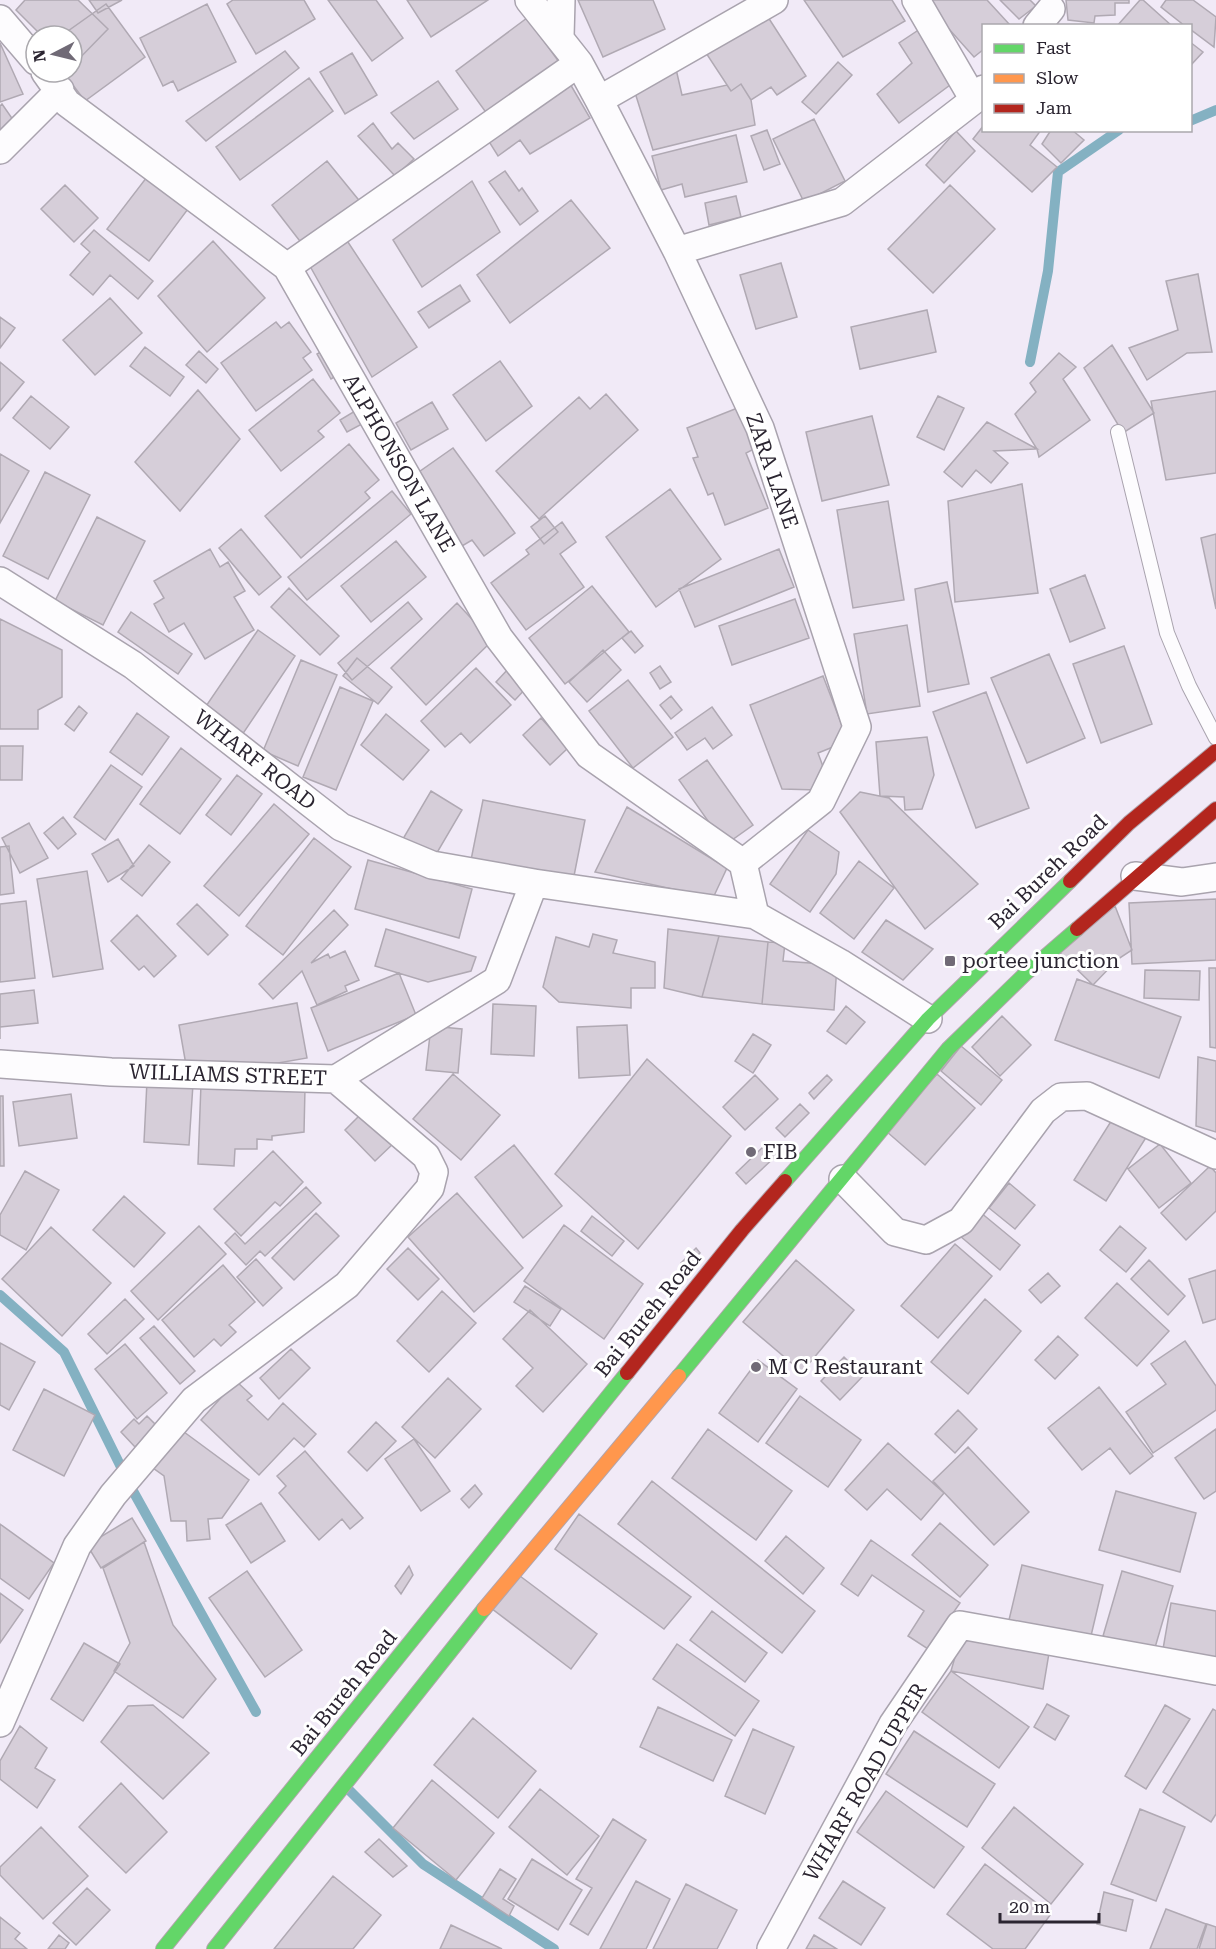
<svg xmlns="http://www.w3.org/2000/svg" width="1216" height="1949" viewBox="0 0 1216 1949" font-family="'Roboto Serif',serif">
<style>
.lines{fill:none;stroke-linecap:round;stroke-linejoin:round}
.stream{stroke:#84b1c2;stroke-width:10}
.building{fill:#d6ced9;stroke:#b0a9b3;stroke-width:1.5}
.lane-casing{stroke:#a9a3ae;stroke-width:16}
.street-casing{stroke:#a9a3ae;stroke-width:30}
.fast-casing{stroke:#b2a4ac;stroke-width:16}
.slow-casing{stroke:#b2a4ac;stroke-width:16}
.jam-casing{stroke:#b2a4ac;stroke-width:16}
.lane{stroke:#fdfcfe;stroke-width:14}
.street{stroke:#fdfcfe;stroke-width:27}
.fast{stroke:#63d668;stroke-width:14}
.slow{stroke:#ff974d;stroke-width:14}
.jam{stroke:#b3261e;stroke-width:14}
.poi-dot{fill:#706a76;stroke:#fff;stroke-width:2}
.labels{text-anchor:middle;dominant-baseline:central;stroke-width:6;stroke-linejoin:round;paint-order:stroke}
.street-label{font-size:21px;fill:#2b2531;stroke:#fff}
.poi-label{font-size:21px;fill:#2b2531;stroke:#fff;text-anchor:start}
</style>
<rect width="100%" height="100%" fill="#f1eaf7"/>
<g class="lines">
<path class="stream" d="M1190,121L1216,110
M1030,362L1048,271L1058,172L1119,130
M0,1295L64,1352L121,1467
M133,1491L256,1712
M347,1788L423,1864L554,1949"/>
</g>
<path class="building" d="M25,0H78L108,29L72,66V36H42L16,10Z
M89,0H122L98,13Z
M233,0H304L315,19L256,54L227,4Z
M328,0H376L403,38L372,61Z
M407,0H488L431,37Z
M578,0H653L665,29L603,57Z
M804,0H892L905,21L843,57Z
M923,0H987L1010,25L984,26V49L974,57Z
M1000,0H1030L1036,6L1019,19Z
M1066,0H1129V3H1115V15L1095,16L1094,23L1068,20Z
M1140,0H1143L1172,26H1117Z
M1166,0H1193L1216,17L1214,47L1190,29V26H1185L1161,7Z
M106,4L145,57L85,101L63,72H72V36H61Z
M207,4L236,62L178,91L173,81L163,86L140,38Z
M766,14L806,76L777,95L771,87L751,100L741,84L731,91L706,53Z
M527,18L562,66L490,118L456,71Z
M923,27L950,85L899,123L877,94L912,63L899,43Z
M1190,42L1203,52L1190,66Z
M0,43L23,94L0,102Z
M285,51L299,68L206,141L186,121Z
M352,53L377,95L345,114L320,72Z
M838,62L852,75L816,114L802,102Z
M676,69L682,95L727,85L731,91L741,84L751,100L755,125L653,150L632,83Z
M309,78L333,111L240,180L216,147Z
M438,81L458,109L414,139L391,113Z
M569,82L590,118L530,154L520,140L498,156L488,140Z
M2,104L16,124L0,135V106Z
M814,119L845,181L804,202L773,139Z
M373,123L392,149L398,143L414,159L395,176L358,136Z
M984,125V130H1041L1030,145L1057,167L1032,192L973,139Z
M767,130L780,164L764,170L751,136Z
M1051,130H1072L1084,140L1061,163L1042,144Z
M956,131L975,151L944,183L926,165Z
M736,135L747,182L685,197L682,184L661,190L652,156Z
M327,161L362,204L306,249L272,205Z
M505,171L519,191L522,188L538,211L520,225L489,182Z
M150,173L191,205L149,261L107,229Z
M472,181L500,232L422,287L393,240Z
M65,185L98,218L74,242L41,209Z
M950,185L995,229L933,293L888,249Z
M736,196L741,217L709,225L705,203Z
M571,200L610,248L510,323L477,275Z
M94,230L153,281L138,299L110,275L93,295L70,275L90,252L81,244Z
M342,233L417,347L372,377L306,259Z
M213,241L265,298L207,352L158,296Z
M781,263L797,317L756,329L740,275Z
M1198,274L1212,352L1187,353L1147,380L1129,348L1178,330L1166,281Z
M460,285L470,301L429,328L418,312Z
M110,298L142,333L95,375L63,340Z
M927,310L936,352L860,369L851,327Z
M0,317L15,328L0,348Z
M276,322L281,328L289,322L311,352L303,358L312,370L256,411L221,363Z
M1112,345L1154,413L1123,433L1084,368Z
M145,347L184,377L170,396L130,366Z
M329,347L343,372L331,379L317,354Z
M199,351L218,369L206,383L186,365Z
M1059,353L1076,367L1063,379L1090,420L1039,457L1037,449L1015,414L1036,392L1030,383Z
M500,361L532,406L486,441L453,395Z
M0,362L24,382L0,411Z
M313,379L340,413L318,431L324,437L281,471L249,430Z
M198,390L240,439L180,511L135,462Z
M1216,391V473L1166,480L1151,401Z
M606,394L638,430L539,519L496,471L579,397L590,409Z
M31,396L69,427L50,449L13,418Z
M938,396L964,408L944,450L917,437Z
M432,402L448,429L411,450L396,423Z
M740,407L756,448L746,453L768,508L725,525L713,493L708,495L693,458L698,457L687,428Z
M355,411L362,424L347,432L340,420Z
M872,416L889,485L822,501L806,432Z
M987,422L1037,449L994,451L1008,463L991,483L976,470L962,487L944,472Z
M349,444L379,480L365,492L370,498L301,558L265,516Z
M453,448L515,533L484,556L472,540L457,549L416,474Z
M0,454L29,471L0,523Z
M45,472L90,495L48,579L3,556Z
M1022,484L1038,593L955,602L948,501Z
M670,489L721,559L656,607L606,537Z
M392,491L411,514L307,600L288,577Z
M888,501L904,600L853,608L837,510Z
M545,516L558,532L544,544L531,527Z
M97,517L145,541L103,625L55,601Z
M562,522L576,542L560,554L584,587L526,630L491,583L529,554L526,550Z
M241,529L281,577L259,595L219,548Z
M1216,534V609L1201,538Z
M396,541L426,577L371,622L341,586Z
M210,549L220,567L228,562L245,591L234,597L254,630L205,659L184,623L169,632L154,604L164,598L154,581Z
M779,549L794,587L695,627L679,589Z
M1085,575L1105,628L1070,642L1050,589Z
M947,582L969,684L928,692L915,589Z
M592,586L629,632L565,684L529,638Z
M289,588L339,636L320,655L271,607Z
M795,599L809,638L732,665L719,626Z
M408,602L422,619L352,680L338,663Z
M457,603L492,641L426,705L391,668Z
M131,612L192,654L178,674L118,632Z
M0,619L62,650V697L38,710V729H0Z
M907,625L920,706L867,714L854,634Z
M258,630L295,656L242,735L204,709Z
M631,631L643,646L635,653L622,638Z
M1124,646L1152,724L1101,743L1073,664Z
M603,650L621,670L587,702L569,682Z
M1049,654L1085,738L1027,763L991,678Z
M357,658L392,687L378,704L343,676Z
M301,660L337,675L298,766L263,751Z
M660,666L671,682L660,689L650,673Z
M476,668L511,705L470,743L461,733L445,747L421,721Z
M509,668L528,686L515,700L496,682Z
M823,676L848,741L818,753L825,772L818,790L782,789L750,705Z
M628,680L673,737L633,768L589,711Z
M340,687L373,701L336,790L303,777Z
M986,692L1029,808L976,828L933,712Z
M671,696L682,710L671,719L660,705Z
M79,706L87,713L74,731L65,724Z
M712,707L732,735L713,749L705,738L687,750L675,733Z
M137,713L169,737L142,775L110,752Z
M386,714L429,750L403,780L361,745Z
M541,718L568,748L550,765L523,735Z
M927,737L934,775L922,809L905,810L904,797L880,796L876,742Z
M0,746H23L22,780H0Z
M181,748L221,779L180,834L140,804Z
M707,760L753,825L725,845L679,780Z
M111,765L142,787L105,840L74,817Z
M237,775L262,794L231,835L206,815Z
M431,791L462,810L431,863L400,844Z
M860,792L889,798L978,884L925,929L840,812Z
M483,800L585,820L573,881L471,860Z
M274,804L309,834L239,916L204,886Z
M627,807L727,868L713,898L595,872Z
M63,817L76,834L58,849L44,833Z
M29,823L48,858L20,873L2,838Z
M808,830L839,852L836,874L810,912L770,884Z
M314,838L351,867L283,955L246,926Z
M118,839L134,866L108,882L92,854Z
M149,845L170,862L142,896L121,879Z
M9,846L14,893L0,895V847Z
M368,860L472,889L459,938L355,909Z
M859,861L894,888L854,939L820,913Z
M87,871L103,969L53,977L37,879Z
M1216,899V960L1132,964L1129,903Z
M26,901L35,978L0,982V904Z
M197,904L228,935L208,955L177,924Z
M1115,906L1132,950L1118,959L1093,985L1059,952Z
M334,910L348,925L311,963L328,954L330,958L345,951L359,980L345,986L347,991L317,1005L302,971L273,999L259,984Z
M137,915L176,956L154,977L144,966L139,970L111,941Z
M886,920L933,949L903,980L862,952Z
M386,929L476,957L471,971L428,982L375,966Z
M668,929L719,936L702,997L664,988Z
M593,934L617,940L613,953L655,962V988H631V1008L559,1002L543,987L556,937L589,947Z
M719,936L768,942L762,1004L702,997Z
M768,942L785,943L783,961L837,965L834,1010L762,1004Z
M1209,968H1216V1048L1210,1047Z
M1145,970L1200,971L1199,1000L1144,998Z
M399,973L416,1015L328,1051L311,1008Z
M1077,979L1181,1017L1159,1078L1055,1040Z
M34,990L38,1023L0,1027V1039V994Z
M297,1003L307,1058L261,1066L186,1065L179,1025Z
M493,1004L536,1006L534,1056L491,1054Z
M846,1006L865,1022L846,1044L827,1031Z
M1002,1016L1031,1045L1000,1076L972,1047Z
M627,1025L630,1075L579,1078L577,1027Z
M431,1026L462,1029L458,1073L426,1070Z
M753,1034L771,1045L753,1073L735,1061Z
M961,1046L1002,1080L981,1105L941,1071Z
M1198,1057L1216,1061V1132L1196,1126Z
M647,1059L731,1136L638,1249L555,1174Z
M453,1074L500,1115L461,1160L413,1119Z
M937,1074L975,1108L925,1165L886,1131Z
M755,1075L778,1099L745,1130L723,1107Z
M827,1075L832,1080L814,1099L809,1093Z
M147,1081L193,1084L189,1145L144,1142Z
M201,1084L305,1088L304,1132L272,1136V1140L257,1139V1149H235L234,1166L198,1164Z
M71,1094L77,1138L19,1146L13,1102Z
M0,1096H3L4,1166H0Z
M800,1104L809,1113L785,1137L776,1128Z
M365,1110L396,1141L375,1161L345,1130Z
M1115,1115L1147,1136L1106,1201L1074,1180Z
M766,1144L777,1155L746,1184L736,1173Z
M1160,1144L1191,1183L1159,1208L1128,1169Z
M514,1145L562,1206L523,1238L475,1177Z
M273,1151L303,1182L280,1206L275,1202L241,1236L214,1209Z
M1210,1166L1216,1173V1211L1186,1240L1161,1213Z
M25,1171L59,1190L26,1250L0,1235V1215Z
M1009,1183L1035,1205L1015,1229L989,1208Z
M306,1187L321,1203L265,1256L260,1251L246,1265L225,1243L235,1233L245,1244Z
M457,1193L523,1268L474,1312L408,1237Z
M124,1196L165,1233L134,1267L93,1230Z
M980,1212L1020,1245L1000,1270L960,1236Z
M316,1213L339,1236L294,1280L272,1258Z
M592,1216L624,1241L612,1256L581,1231Z
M564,1225L643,1284L604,1339L524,1281Z
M199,1226L226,1254L158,1320L131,1291Z
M1120,1226L1146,1248L1126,1272L1100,1250Z
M51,1227L111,1283L62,1336L2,1279Z
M955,1244L992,1276L938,1338L901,1306Z
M408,1248L439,1279L418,1300L387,1269Z
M696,1248L700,1253L685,1268L681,1263Z
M256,1259L282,1288L263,1306L237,1277Z
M796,1260L854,1310L802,1372L743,1322Z
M1149,1260L1185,1296L1168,1315L1131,1279Z
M223,1265L255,1302L229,1325L236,1332L221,1346L214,1339L194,1357L162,1320Z
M1216,1270V1319L1203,1323L1189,1279Z
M1048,1273L1060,1286L1041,1303L1029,1290Z
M1117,1283L1169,1331L1137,1366L1085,1318Z
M525,1286L561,1309L550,1326L514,1302Z
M442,1291L476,1323L429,1372L397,1341Z
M125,1299L144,1319L107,1354L88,1334Z
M985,1299L1021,1331L968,1394L931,1362Z
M530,1310L587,1364L543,1412L516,1386L533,1368L503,1339Z
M154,1326L195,1371L180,1384L140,1338Z
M1058,1336L1078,1355L1055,1379L1035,1360Z
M1185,1341L1216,1386V1410L1153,1453L1126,1412L1166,1384L1151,1364Z
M0,1343L35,1362L9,1410L0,1405Z
M125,1344L167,1393L137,1419L95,1369Z
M291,1349L310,1368L279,1399L260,1378Z
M844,1357L863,1376L840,1400L821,1381Z
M758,1360L797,1389L758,1442L719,1413Z
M448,1378L481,1409L435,1458L402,1427Z
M236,1381L252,1396L247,1400L268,1420L283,1403L316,1434L304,1447L294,1438L259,1475L201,1420Z
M1099,1387L1153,1456L1130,1474L1110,1448L1082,1470L1048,1428Z
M44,1389L95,1415L64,1476L13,1450Z
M800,1396L861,1440L828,1487L766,1443Z
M958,1410L977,1429L955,1453L935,1434Z
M147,1416L157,1426L135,1447L121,1432L134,1419L139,1424Z
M376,1422L396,1441L367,1471L348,1452Z
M180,1429L249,1480L222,1518L208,1519L210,1539L187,1541L186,1521H171L164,1476L153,1468Z
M708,1429L792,1491L756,1540L672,1478Z
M1216,1429V1491L1204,1499L1175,1458Z
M414,1439L450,1491L421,1511L385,1459Z
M888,1443L944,1493L921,1520L887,1489L867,1510L845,1490Z
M968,1447L1029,1512L994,1545L933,1481Z
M305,1451L363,1518L350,1529L342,1519L319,1540L279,1493L286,1486L277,1476Z
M652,1481L815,1611L782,1653L618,1524Z
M475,1485L482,1494L469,1508L461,1499Z
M1116,1491L1196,1513L1180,1572L1099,1550Z
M261,1503L285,1541L251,1563L226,1525Z
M579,1514L691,1597L664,1629L555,1549Z
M132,1518L146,1541L101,1568L87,1545Z
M940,1523L988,1565L960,1597L912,1555Z
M0,1524L54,1563L29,1599L0,1578Z
M786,1536L824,1568L803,1594L765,1561Z
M871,1540L960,1603L928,1649L908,1636L924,1611L872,1575L858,1596L841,1584Z
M144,1542L173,1625L216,1679L183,1718L114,1671L130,1643L103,1568Z
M1022,1565L1103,1585L1090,1640L1009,1620Z
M409,1566L413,1575L401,1594L395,1586Z
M247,1571L302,1650L265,1677L209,1598Z
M1122,1571L1173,1586L1154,1651L1103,1636Z
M516,1573L597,1634L571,1669L491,1608Z
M0,1593L23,1610L0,1643Z
M1171,1603L1216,1611V1660L1163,1649Z
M712,1611L767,1653L745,1682L690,1640Z
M961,1636L1049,1653L1043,1689L951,1671Z
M84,1643L120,1664L83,1721L51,1699Z
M677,1644L759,1701L735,1736L653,1679Z
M951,1671L1029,1727L999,1768L922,1712Z
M1047,1704L1069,1716L1055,1740L1034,1727Z
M153,1705L209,1753L163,1799L101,1742L128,1706Z
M1165,1705L1190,1719L1146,1789L1125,1776Z
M658,1707L732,1740L713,1781L640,1747Z
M1213,1709L1216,1711V1814L1211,1822L1163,1792Z
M473,1718L536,1771L498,1818L434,1765Z
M20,1726L47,1748L35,1768L55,1780L37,1808L0,1779V1761Z
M753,1729L794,1747L765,1814L725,1796Z
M914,1731L995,1784L967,1827L886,1774Z
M432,1780L494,1833L456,1880L393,1828Z
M121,1783L167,1832L126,1873L79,1827Z
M540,1789L599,1836L567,1875L509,1827Z
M886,1791L964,1847L934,1888L857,1832Z
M1014,1807L1083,1864L1051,1904L982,1848Z
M1140,1809L1185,1827L1156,1901L1111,1884Z
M613,1819L646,1840L588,1935L570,1924L592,1888L576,1879Z
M41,1827L88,1876L43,1919L0,1875V1867Z
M379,1839L407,1866L393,1877L365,1852Z
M532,1859L582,1890L558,1930L508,1899Z
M985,1864L1051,1914L1025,1949H993L947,1914Z
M500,1869L516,1879L503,1899L514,1906L509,1916L482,1898Z
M333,1876L381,1915L353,1949H274Z
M636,1881L670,1899L646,1949H600Z
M843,1881L885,1908L861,1945L819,1918Z
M686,1884L737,1910L717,1949H653Z
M87,1888L110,1910L76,1945L53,1923Z
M1104,1892L1133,1900L1126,1931L1097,1924Z
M1166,1909L1206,1924L1197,1949H1150Z
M0,1917L20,1933L15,1939L27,1949H0Z
M1207,1924L1216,1927V1949H1199Z
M451,1925L502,1949H440Z
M59,1935L69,1943L65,1949H48Z
M814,1935L837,1949H806Z"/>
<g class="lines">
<g class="lane-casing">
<path id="lane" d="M1118,432L1167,633L1189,686L1216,738"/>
</g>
<g class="street-casing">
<path id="street" d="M529,0L579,63L599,100L677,251L760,428L857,727L821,801L743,863
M916,0L974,100
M0,19L36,61
M1037,26L1051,9
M560,37L561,0
M45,72L67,103L287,267L499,638L589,755L743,863
M599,100L774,0
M0,150L60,90
M677,251L842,202L974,100L984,89
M287,267L579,63
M0,581L133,665L341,827L432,865L534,883
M743,863L755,915L840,963L928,1019
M1135,876L1182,882L1216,877
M0,1064L111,1072L336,1079L497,980L534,883L755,915
M843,1179L895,1232L926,1240L961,1221L1043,1111L1061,1097L1087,1096L1216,1155
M0,1723L77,1546L113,1495L194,1400L347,1285L430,1188L434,1172L426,1156L336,1079
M771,1949L893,1724L960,1625L1216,1671"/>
</g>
<g class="fast-casing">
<path id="fast" d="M785,1181L928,1019L1070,881
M679,1376L948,1049L1025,974L1077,929
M163,1949L627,1373
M214,1949L484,1609"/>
</g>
<g class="slow-casing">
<path id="slow" d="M484,1609L679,1376"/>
</g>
<g class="jam-casing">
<path id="jam" d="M1070,881L1129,823L1216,751
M1077,929L1216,809
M627,1373L742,1230L785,1181"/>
</g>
<use href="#lane" class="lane"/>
<use href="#street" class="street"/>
<use href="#fast" class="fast"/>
<use href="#slow" class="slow"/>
<use href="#jam" class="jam"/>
</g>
<g class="poi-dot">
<rect x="944" y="955" width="12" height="12" rx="3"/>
<circle cx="751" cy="1152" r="6"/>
<circle cx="756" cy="1367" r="6"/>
</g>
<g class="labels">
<g class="street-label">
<text transform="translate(399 463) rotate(60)">ALPHONSON LANE</text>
<text transform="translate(772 471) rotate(71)">ZARA LANE</text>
<text transform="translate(255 760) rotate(38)">WHARF ROAD</text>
<text transform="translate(1048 872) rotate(-44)">Bai Bureh Road</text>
<text transform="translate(228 1075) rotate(2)">WILLIAMS STREET</text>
<text transform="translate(648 1314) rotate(-51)">Bai Bureh Road</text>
<text transform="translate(344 1693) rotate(-51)">Bai Bureh Road</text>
<text transform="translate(865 1782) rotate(-60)">WHARF ROAD UPPER</text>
</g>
<g class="poi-label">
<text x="962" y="961">portee junction</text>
<text x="763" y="1152">FIB</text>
<text x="768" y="1367">M C Restaurant</text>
</g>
</g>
<rect x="982" y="24" width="210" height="108" fill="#ffffff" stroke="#aaa8ad" stroke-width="1.5"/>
<rect x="994" y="44" width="30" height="9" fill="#63d668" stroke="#aaa8ad" stroke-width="1.5"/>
<text x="1036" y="54" font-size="18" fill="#2b2531">Fast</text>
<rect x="994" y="74" width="30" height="9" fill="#ff974d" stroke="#aaa8ad" stroke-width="1.5"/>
<text x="1036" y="84" font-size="18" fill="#2b2531">Slow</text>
<rect x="994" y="104" width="30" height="9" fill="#b3261e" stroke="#aaa8ad" stroke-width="1.5"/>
<text x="1036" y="114" font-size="18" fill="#2b2531">Jam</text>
<g transform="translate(54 54) rotate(263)"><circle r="28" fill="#ffffff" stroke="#aaa8ad" stroke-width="1.5"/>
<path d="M0-4.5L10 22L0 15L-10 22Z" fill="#706a76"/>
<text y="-9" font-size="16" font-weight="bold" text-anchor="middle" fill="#2b2531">N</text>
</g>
<path d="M1000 1913v9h99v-9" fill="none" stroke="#2b2531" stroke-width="3"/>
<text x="1009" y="1913" font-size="18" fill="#2b2531" stroke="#ffffff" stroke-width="4.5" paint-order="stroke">20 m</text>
</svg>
